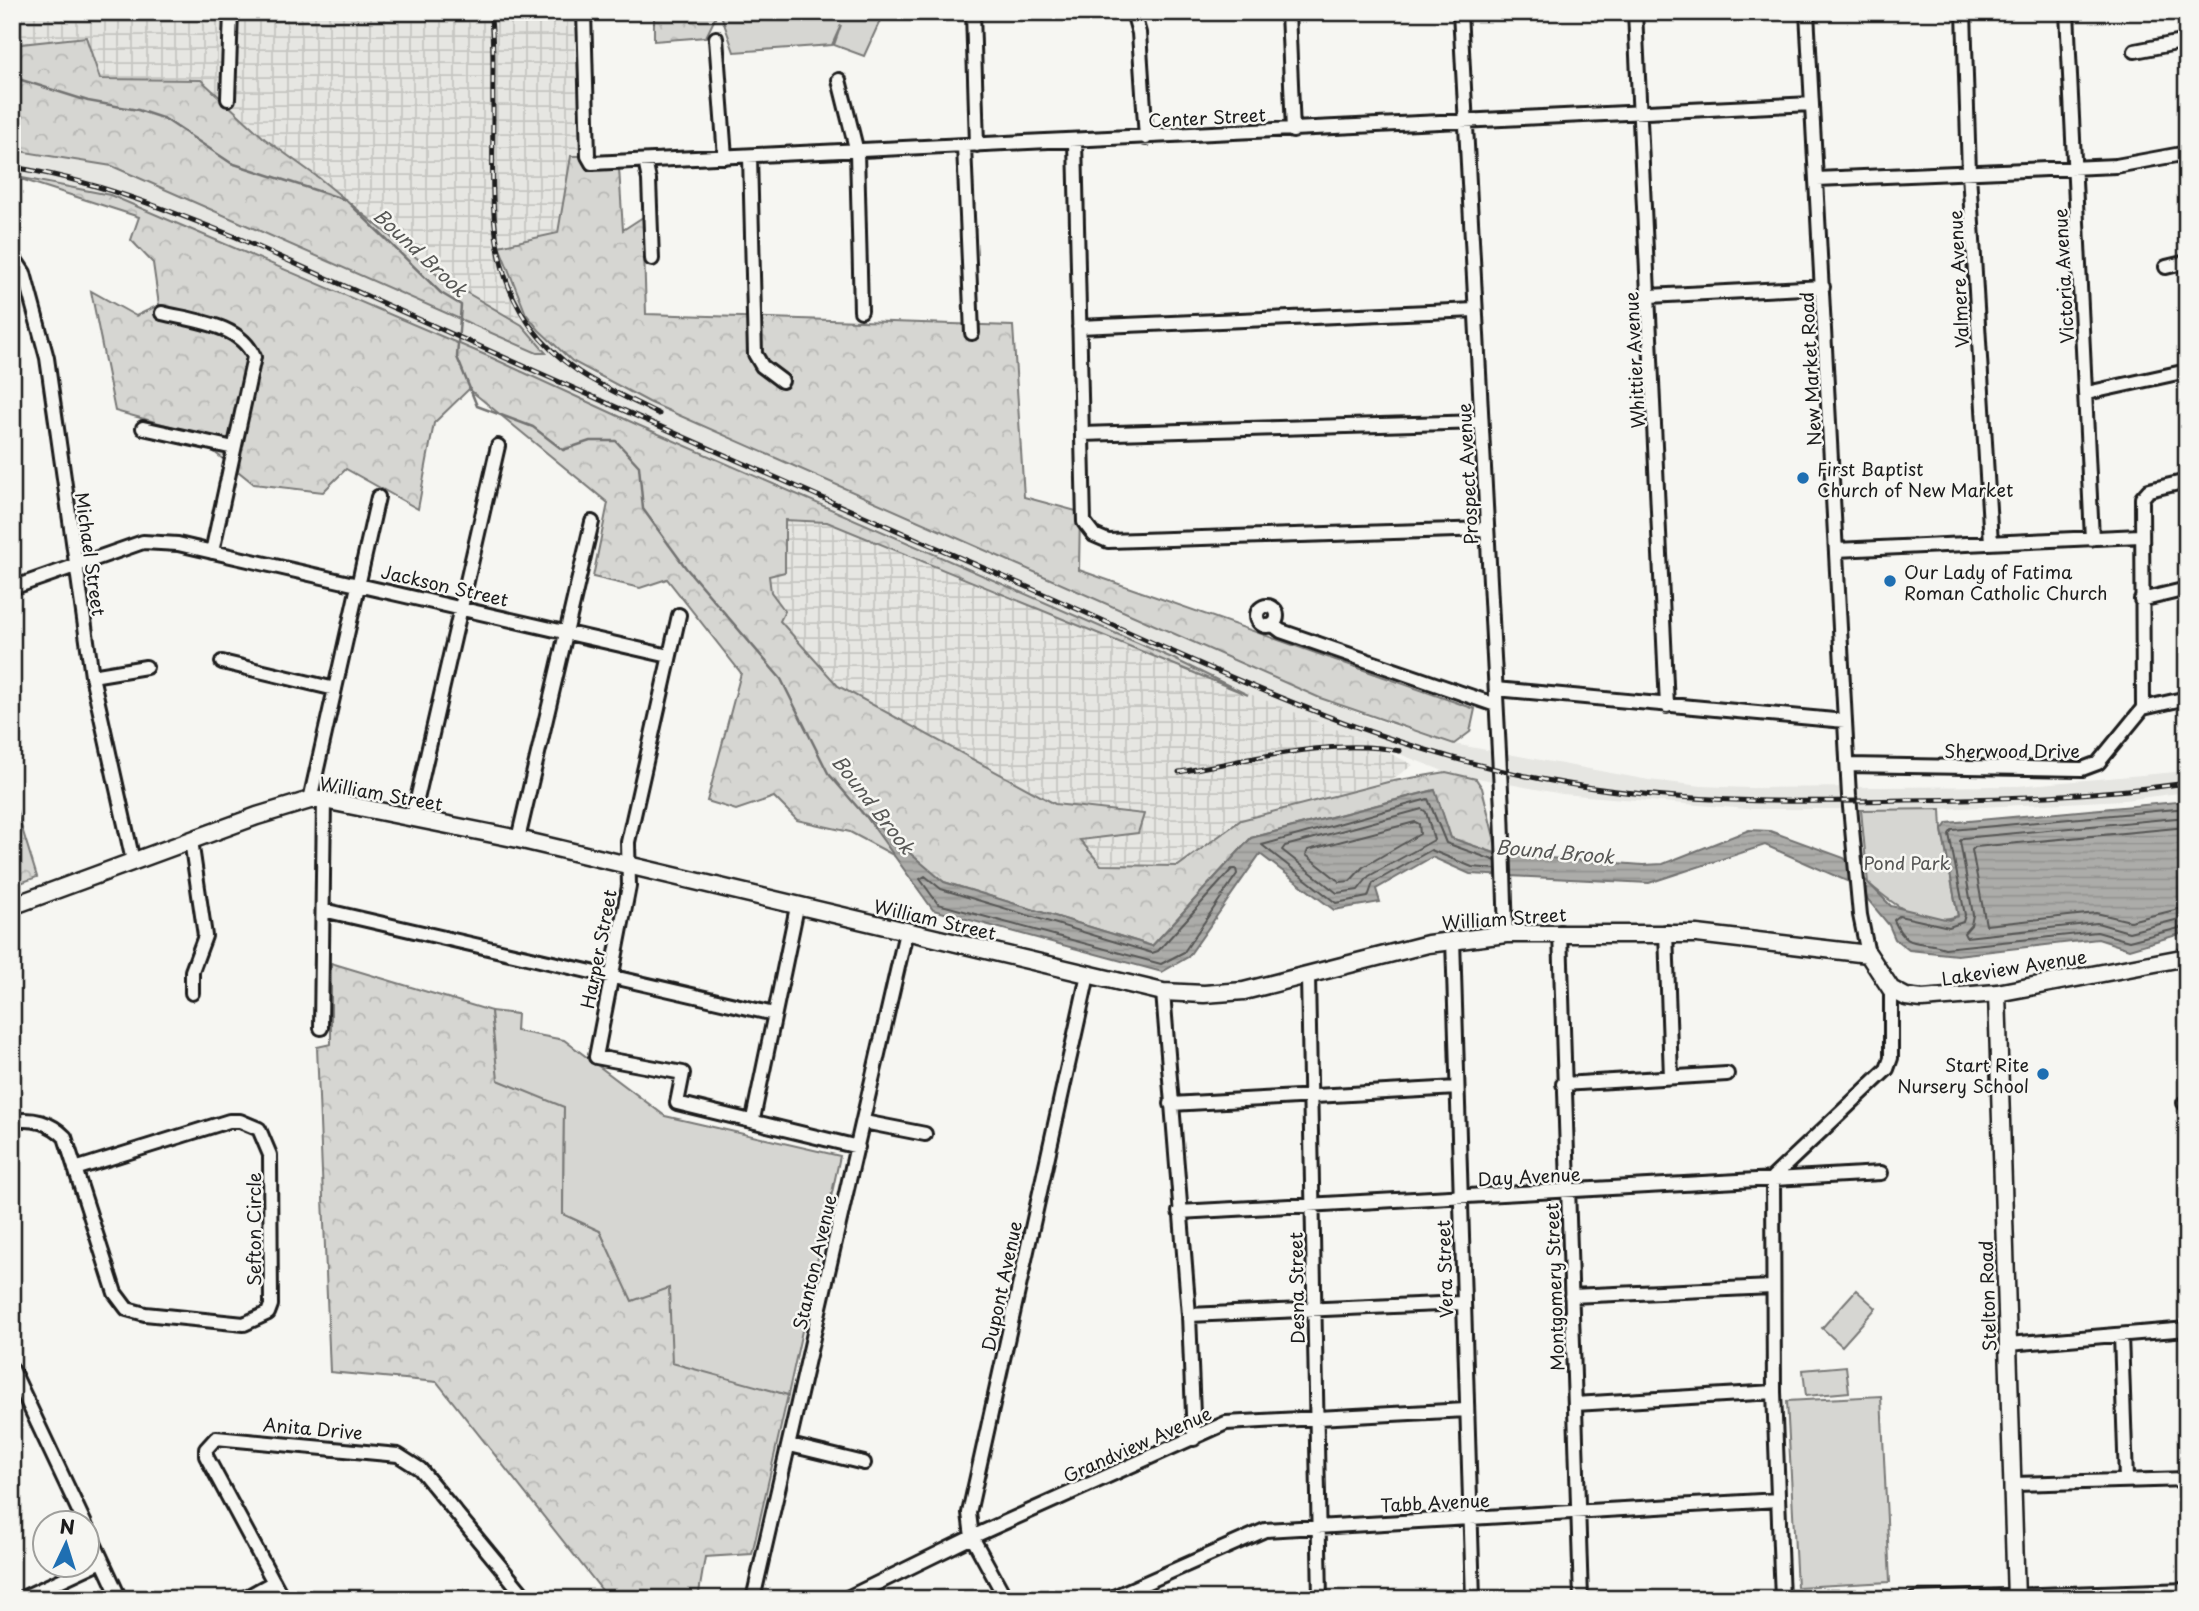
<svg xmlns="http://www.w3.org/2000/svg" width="2199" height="1611" viewBox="0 0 2199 1611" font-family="'Playpen Sans',sans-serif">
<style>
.built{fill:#e6e6e2}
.industrial{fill:url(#industrial-grid)}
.forest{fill:url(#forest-crowns);stroke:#797977;stroke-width:2}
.park{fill:#d6d6d2;stroke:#797977;stroke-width:2}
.water{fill:url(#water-rules);stroke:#727271;stroke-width:2}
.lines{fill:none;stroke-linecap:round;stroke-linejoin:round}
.shore{stroke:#565654;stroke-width:2}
.stream{stroke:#727271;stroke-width:2.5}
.minor-casing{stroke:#1c1c1c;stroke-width:18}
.major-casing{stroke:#1c1c1c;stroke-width:21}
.minor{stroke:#f6f6f2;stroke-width:12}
.major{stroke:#f6f6f2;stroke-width:16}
.rail-casing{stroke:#1c1c1c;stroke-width:5}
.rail{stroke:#f6f6f2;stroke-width:2.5;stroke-dasharray:8;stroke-linecap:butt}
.poi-dot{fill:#1f6fb2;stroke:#f6f6f2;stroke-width:2.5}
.labels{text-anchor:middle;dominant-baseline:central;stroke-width:5;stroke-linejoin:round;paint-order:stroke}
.street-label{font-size:18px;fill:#1c1c1c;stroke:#f6f6f2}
.poi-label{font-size:18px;fill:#1c1c1c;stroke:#f6f6f2;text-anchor:start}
.park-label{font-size:18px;fill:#545453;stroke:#f6f6f2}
.water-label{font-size:19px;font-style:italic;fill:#565654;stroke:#f6f6f2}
</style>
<defs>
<pattern id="industrial-grid" width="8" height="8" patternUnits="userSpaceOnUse" patternTransform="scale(1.75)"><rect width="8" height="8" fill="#e6e6e2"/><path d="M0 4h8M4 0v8" fill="none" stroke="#c5c5c1"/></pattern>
<pattern id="forest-crowns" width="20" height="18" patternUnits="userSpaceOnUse" patternTransform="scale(1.75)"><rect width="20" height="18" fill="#d6d6d2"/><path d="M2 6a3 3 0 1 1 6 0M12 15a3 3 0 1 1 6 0" fill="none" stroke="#b7b7b4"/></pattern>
<pattern id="water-rules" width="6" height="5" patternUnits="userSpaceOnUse" patternTransform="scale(1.75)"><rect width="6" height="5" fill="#acaca9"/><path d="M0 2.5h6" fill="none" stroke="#939391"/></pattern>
</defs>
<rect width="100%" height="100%" fill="#f6f6f2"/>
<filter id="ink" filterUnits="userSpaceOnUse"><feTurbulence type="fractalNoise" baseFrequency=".0143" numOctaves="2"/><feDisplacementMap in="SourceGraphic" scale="14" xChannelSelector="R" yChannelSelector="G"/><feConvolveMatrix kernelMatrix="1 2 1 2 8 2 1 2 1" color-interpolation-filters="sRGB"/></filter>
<g filter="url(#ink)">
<path class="built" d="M12,150L112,166L537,353H545L522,325L495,240L539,330L572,361L602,380L1300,690L1368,717L1454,744L1649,780L1702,786L1748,788L2018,786L2187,771V792L2124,800L1941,809H1748L1562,794L1446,772L1248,695L1172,658L638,425L490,357L110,195L12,176Z"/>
<path class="industrial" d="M12,12H574L579,156L571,157L558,233L499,246L496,243L523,327L440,277L319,178L265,139L201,80L99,79L86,37L12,45Z
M785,519L827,522L1368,742L1413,765L1388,782L1241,820L1178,866L1101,865L1079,840L1138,833L1143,815L1055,804L838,687L780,621L785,611L771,592L769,576L785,571Z"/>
<path class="forest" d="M654,12H718L706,37L654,41Z
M86,37L100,79L201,80L265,139L319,178L440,277L522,325L546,353H537L112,166L12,150V45Z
M571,156H579L595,166L619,168L623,230L643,217L646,314L1013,326L1024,497L1080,512L1079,570L1475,709L1470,732L1454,744L1320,698L649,402L572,361L539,330L526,314L499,246L558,233Z
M12,176L110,195L490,357L638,425L1172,658L1248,695L827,522L785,520V572L769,576L771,592L785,611L780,621L838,686L1055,804L1144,814L1138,833L1080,840L1101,865L1178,866L1241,820L1388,782L1446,772L1476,779L1482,788L1498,854L1451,838L1434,790L1251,838L1152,946L944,882L850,832L797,820L774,797L736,810L707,801L741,673L667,579L640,588L593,577L608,503L469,389L434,423L418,509L346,469L323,492L254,484L188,431L115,411L91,291L136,316L159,305L153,263L131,240L139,217L24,180L12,179Z
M12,796L37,877L15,885L12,879Z
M331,963L491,1011L499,1080L564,1106L563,1214L600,1231L632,1300L669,1287L748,1383L788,1395L752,1554L705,1557L698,1599H609L437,1382L330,1372L317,1047L331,1044Z"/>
<path class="park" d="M720,12H884L864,56L834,45L841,25L832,45L734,52Z
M1941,809L1942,830L1958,916C1922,928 1894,905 1868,883L1861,810Z
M491,1011L517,1014L516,1031L564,1040L665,1116L840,1156L788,1395L672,1363L669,1288L632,1301L600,1231L563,1214L564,1107L498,1080Z
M1856,1290L1876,1308L1842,1346L1822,1328Z
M1846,1366L1849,1392L1806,1396L1803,1370Z
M1881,1396L1890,1582L1797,1587L1787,1401Z"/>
<path class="water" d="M1435,790L1451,838L1497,854L1643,865L1663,864L1749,830L1770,831L1844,858L1891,906L1949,920L1958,916L1942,830L1947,823L2187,801V932L2129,949L2098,939L1957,955L1909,950L1895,939L1889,925L1856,885L1765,845L1649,883L1470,874L1432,857L1376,889L1380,902L1334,910L1260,854L1188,957L1162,972L933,910L865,815L944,882L1152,946L1251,838Z"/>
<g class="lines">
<path class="shore" d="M2187,808L1952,830L1949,834L1965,915L1963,922L1949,927L1899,916L1894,920C1907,951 1919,939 1945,948L2097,932L2129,941L2187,926
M1422,809L1426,812L1434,840L1369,876L1358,890L1337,893L1282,850L1285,846Z
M2187,817L1963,838L1960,841L1973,915L1971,925L1964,933L1966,937L2097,923L2129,932L2187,917
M1415,822L1419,824L1420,834L1363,867L1350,881L1340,882L1306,855L1308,850Z
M2187,827L1975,847L1972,850L1986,925L2096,913L2130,921L2187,907
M1496,861L1446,843L1428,799L1262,845L1336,903L1368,897L1373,883L1431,850L1472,867L1496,869
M1232,869H1236L1237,874L1184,952L1161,964L938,904L920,879L925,876L941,889L1152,953L1158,951Z"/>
<path class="stream" d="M12,77L88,101L138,110L165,119L231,163L346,200L441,293L461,305L457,357L477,406L533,427L563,450L590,441H616L639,466L643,509L686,568L781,679L828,773L865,816"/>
<g class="minor-casing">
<path id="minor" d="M584,12L588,156L592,163L1812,104
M973,12L977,145
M1133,12L1139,33L1146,138
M1288,12L1293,131
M1460,12L1502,809L1506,934
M1635,12L1667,706
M1807,12L1849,796L1860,915L1868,954
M1964,12L1969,173L1991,543
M2067,12L2092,539
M716,38L725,157
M2135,51L2187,41
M839,80L857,152L861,311
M228,99L231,12
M1075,141L1084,522L1094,535L1108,541L1487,529
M964,146L972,333
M750,156L755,354L762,366L782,381
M645,161L649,180L652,259
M1817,179L2116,166L2187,153
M12,255L24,273L47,358L92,676L133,861
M2166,267L2187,262
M1649,296L1823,287
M162,313C194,321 240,324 254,357L212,552
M1079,327L1475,310
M2087,393L2187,371
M143,428L234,448
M1082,434L1481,422
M1836,550L2140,536
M12,588L143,542L178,544L669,656
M2141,600L2187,589
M1257 616a10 10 0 1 1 20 0a10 10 0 1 1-20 0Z
M679,615L628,842L629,886L596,1057L683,1073L677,1103L858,1147
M1273,625L1281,631L1496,705
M222,662L335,689
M92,676L146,667
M1496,689L1845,721
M2143,708L2187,698
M1848,765L2082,769L2098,763L2143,708L2142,498L2149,490L2187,481
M310,800L378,497
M413,817L498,446
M518,839L592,522
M191,840L205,936L192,971V993
M323,910L774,1014
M1560,932L1581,1599
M1666,932L1671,1077
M1453,939L1473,1599
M1308,976L1320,1599
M1163,992L1189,1315L1194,1439
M321,1028L324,800
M1563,1084L1727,1074
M2184,1103H2187
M1171,1104L1457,1088
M753,1119L797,907
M12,1121C34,1118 50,1122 65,1137L115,1293L127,1309L145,1314L244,1324L268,1313L271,1305L270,1155L259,1129L240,1121H229L75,1169
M864,1122L925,1134
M1179,1212L1881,1173
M1571,1296L1772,1287
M1189,1315L1462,1303
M2121,1335L2126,1480
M2008,1344L2187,1329
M12,1369L85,1524
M1575,1404L1774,1392
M790,1445L864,1463
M2013,1484L2187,1479
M88,1530L120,1599
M20,1599L102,1561
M243,1599L274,1582
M283,1599L206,1456V1449L216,1438L398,1455L420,1469L527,1599
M753,1599L906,932
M845,1599L972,1537L1226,1423L1466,1410
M1006,1599L972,1537L969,1513L1088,975
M1109,1599L1265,1530L1778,1500
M1782,1599L1774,1392L1773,1177L1887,1069L1891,1058V989
M1915,1599L2187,1590"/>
</g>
<g class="major-casing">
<path id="major" d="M12,906L257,816L310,800H324L518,839L1163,992L1204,994L1244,991L1428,944L1506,934H1697L1868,954L1891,989L1906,997L1922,999L1997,993L2187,957
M1997,993L2016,1599"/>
</g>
<use href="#minor" class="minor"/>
<use href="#major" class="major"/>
<g class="rail-casing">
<path id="rail" d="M490,12C495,43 492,76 493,108C493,211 481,306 579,372C603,388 632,400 659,414
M12,167C90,179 163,208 236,237C497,355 759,471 1023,585C1193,659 1362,745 1546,780C1665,803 1787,803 1907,800C2001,799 2094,796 2187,783
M1179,772C1247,761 1331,737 1400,751"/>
</g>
<use href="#rail" class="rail"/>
</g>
</g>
<g class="poi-dot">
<circle cx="1803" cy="478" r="7"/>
<circle cx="1890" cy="581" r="7"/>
<circle cx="2043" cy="1074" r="7"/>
</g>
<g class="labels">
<g class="street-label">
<text transform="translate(1207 117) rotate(-3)">Center Street</text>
<text transform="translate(2063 276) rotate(-93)">Victoria Avenue</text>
<text transform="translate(1958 279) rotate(-93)">Valmere Avenue</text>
<text transform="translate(1634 360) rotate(-93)">Whittier Avenue</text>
<text transform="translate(1810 369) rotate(-93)">New Market Road</text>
<text transform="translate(1467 474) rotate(-93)">Prospect Avenue</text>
<text transform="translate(91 554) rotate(82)">Michael Street</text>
<text transform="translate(445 585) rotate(13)">Jackson Street</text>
<text x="2012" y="750">Sherwood Drive</text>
<text transform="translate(381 793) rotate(10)">William Street</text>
<text transform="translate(1504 918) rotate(-4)">William Street</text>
<text transform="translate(935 919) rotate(13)">William Street</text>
<text transform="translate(598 949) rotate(-79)">Harper Street</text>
<text transform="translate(2014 967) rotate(-9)">Lakeview Avenue</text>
<text transform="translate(1529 1176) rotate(-3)">Day Avenue</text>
<text transform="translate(253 1229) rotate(-90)">Sefton Circle</text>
<text transform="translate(814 1262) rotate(-77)">Stanton Avenue</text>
<text transform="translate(1444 1269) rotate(-92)">Vera Street</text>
<text transform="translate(1001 1286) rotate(-78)">Dupont Avenue</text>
<text transform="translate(1554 1287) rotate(-92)">Montgomery Street</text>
<text transform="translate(1296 1288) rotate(-91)">Desna Street</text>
<text transform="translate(1987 1296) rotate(-92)">Stelton Road</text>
<text transform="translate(313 1428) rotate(5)">Anita Drive</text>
<text transform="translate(1137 1444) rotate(-24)">Grandview Avenue</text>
<text transform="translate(1435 1502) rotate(-3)">Tabb Avenue</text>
</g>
<g class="poi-label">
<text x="1817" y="468">First Baptist<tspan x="1817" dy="21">Church of New Market</tspan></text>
<text x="1904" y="571">Our Lady of Fatima<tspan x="1904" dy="21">Roman Catholic Church</tspan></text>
<text x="2029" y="1064" text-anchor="end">Start Rite<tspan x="2029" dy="21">Nursery School</tspan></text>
</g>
<g class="park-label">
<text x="1907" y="862">Pond Park</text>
</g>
<g class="water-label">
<text transform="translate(421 252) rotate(43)">Bound Brook</text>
<text transform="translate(874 804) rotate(52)">Bound Brook</text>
<text transform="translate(1555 851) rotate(5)">Bound Brook</text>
</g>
</g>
<rect width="2199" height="1611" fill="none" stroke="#f6f6f2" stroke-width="42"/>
<rect x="21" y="21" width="2157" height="1569" fill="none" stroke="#1c1c1c" stroke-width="2.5" filter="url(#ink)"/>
<g transform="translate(66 1544) rotate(4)"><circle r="33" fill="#f6f6f2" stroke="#9f9f9c" stroke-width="2"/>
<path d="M0-5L12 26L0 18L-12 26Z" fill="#1f6fb2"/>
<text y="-10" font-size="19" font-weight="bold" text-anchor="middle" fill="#1c1c1c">N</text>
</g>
</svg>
